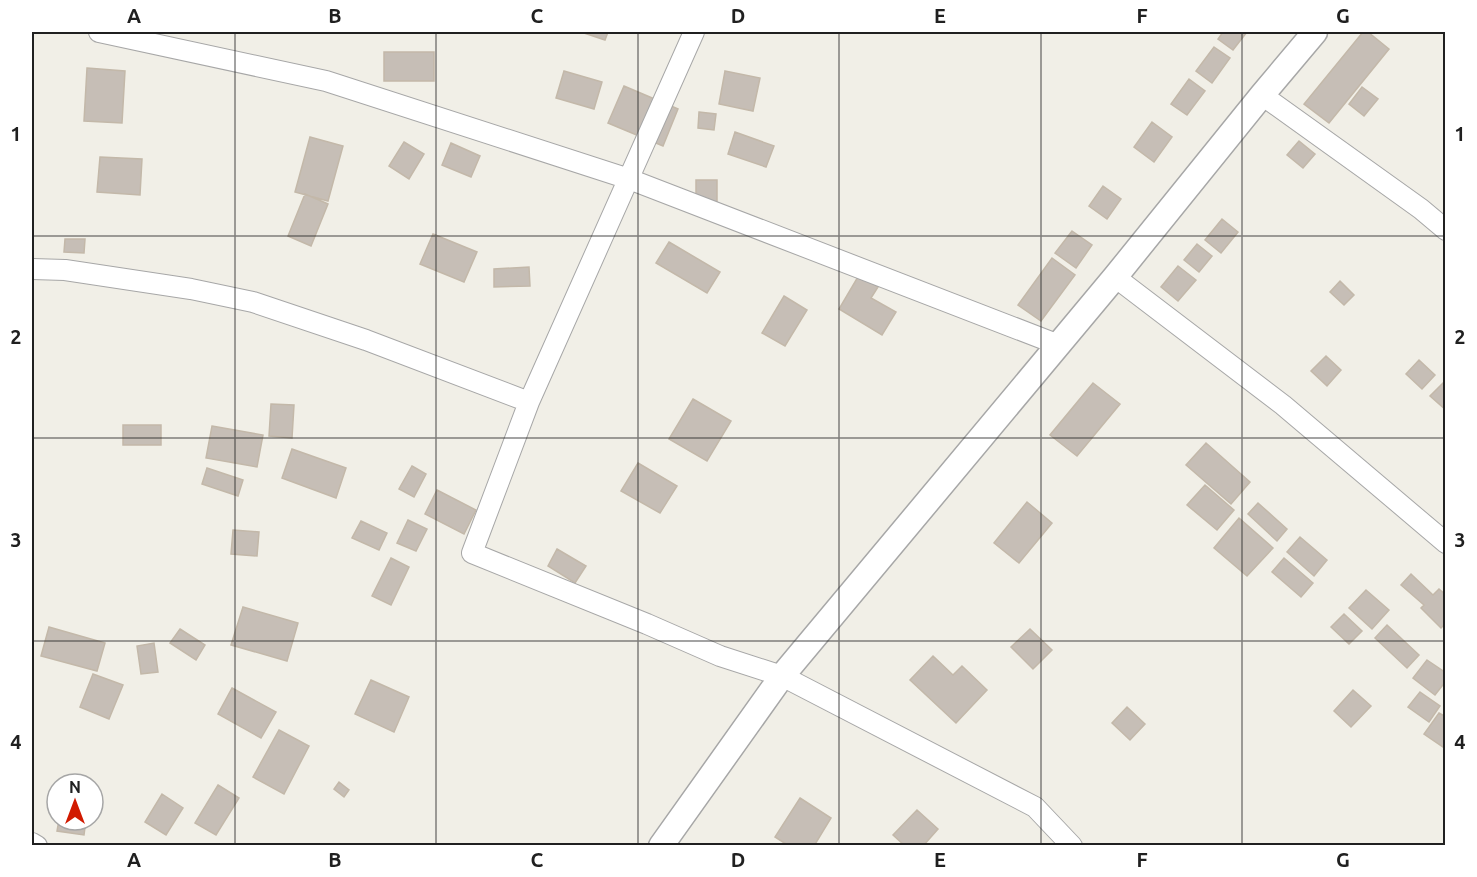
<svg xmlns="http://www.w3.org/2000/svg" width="1477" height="877" viewBox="0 0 1477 877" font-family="Ubuntu,sans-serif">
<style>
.building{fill:#c6beb6;stroke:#c3b8a9;stroke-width:1.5}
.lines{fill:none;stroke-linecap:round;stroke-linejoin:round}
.minor-casing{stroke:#a7a7a7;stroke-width:22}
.tertiary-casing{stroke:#a7a7a7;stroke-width:27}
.minor{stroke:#fff;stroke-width:20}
.tertiary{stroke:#fff;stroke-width:24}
.grid{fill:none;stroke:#202020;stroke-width:1.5;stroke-opacity:0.55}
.neatline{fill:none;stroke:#202020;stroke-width:2}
.grid-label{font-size:20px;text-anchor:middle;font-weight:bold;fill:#202020}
</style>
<rect width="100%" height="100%" fill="#f1efe7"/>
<path class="building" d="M581,32H608L605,40Z
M1223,32H1247L1233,50L1218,39Z
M1363,32H1368L1389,49L1329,123L1304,104Z
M1214,47L1230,58L1212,83L1196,71Z
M384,52H434V81H384Z
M87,68L125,71L122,123L84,121Z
M564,71L602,82L594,109L556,98Z
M725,71L760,78L753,111L719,104Z
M1189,79L1205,91L1187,115L1171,104Z
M624,86L678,109L663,146L608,123Z
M1362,87L1378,99L1364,116L1349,104Z
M699,112L716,114L714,130L698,128Z
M1152,122L1172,137L1154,162L1134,147Z
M735,132L774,146L766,167L728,154Z
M310,137L343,146L328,201L295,192Z
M1299,141L1315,154L1303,168L1287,155Z
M404,142L424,154L409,179L389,166Z
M451,143L480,156L471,177L442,165Z
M100,157L142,159L140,195L97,192Z
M696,180H717V203H696Z
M1103,186L1121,199L1107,219L1089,206Z
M305,194L328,204L311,246L288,236Z
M1222,219L1238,232L1221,253L1205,240Z
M1072,231L1092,245L1076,268L1055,253Z
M433,234L477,252L464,282L420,264Z
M65,239H85L84,253L64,252Z
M669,242L720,272L707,293L656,263Z
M1197,244L1212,256L1199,272L1184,260Z
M1052,258L1075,275L1041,321L1018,305Z
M1178,266L1196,280L1178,301L1161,287Z
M529,267L530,286L494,287V269Z
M859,275L878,287L871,298L896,312L882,335L839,309Z
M1340,281L1354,295L1344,305L1330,292Z
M784,296L807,310L785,346L762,333Z
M1326,356L1341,370L1327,386L1311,371Z
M1419,360L1435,375L1422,389L1406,374Z
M1446,380V410L1430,396Z
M1093,383L1120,404L1077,456L1050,435Z
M693,399L731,421L707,461L669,439Z
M271,404L294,405L292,438L269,436Z
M123,425H161V445H123Z
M212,426L263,435L257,467L206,458Z
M1206,443L1250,482L1231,504L1186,465Z
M292,449L346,468L336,498L282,478Z
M638,463L677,486L660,513L621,491Z
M412,466L426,474L414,497L399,489Z
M207,468L243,480L238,496L202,484Z
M1205,485L1234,510L1217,530L1187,505Z
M437,490L476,510L464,534L425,514Z
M1027,502L1052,523L1019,563L994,543Z
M1258,503L1287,529L1277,541L1248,514Z
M1239,518L1273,548L1247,576L1214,548Z
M408,520L427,529L416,551L397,543Z
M361,521L387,533L379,550L352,538Z
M233,530L259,532L257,556L231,554Z
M1300,537L1327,560L1314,576L1287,552Z
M557,549L586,566L575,583L548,566Z
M391,558L409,567L391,605L372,596Z
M1284,558L1313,583L1301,597L1272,572Z
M1411,574L1433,595L1439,589L1446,595V623L1441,628L1421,608L1424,605L1401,585Z
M1366,590L1389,610L1372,629L1349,608Z
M243,607L298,623L287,661L231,645Z
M1344,614L1362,631L1349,644L1331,627Z
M1387,625L1419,655L1407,668L1375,638Z
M49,627L105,643L97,671L41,656Z
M180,629L205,645L196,660L170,643Z
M1030,629L1052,650L1033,669L1011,647Z
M154,643L158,672L141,674L137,646Z
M933,656L953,675L962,666L987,690L956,723L910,680Z
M1427,660L1446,673V681L1435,695L1413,678Z
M93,674L123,685L109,719L80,707Z
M371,680L409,697L394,732L355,714Z
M232,688L276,712L261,738L218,714Z
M1353,690L1371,706L1351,727L1334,711Z
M1420,692L1440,706L1429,722L1408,707Z
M1127,707L1145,724L1130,740L1112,723Z
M1439,713L1446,717V749L1424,734Z
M279,730L309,746L284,794L253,777Z
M339,782L349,790L344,797L334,789Z
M218,785L239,798L216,835L195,823Z
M162,794L183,808L166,835L145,822Z
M800,798L831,818L814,846H789L775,837Z
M917,810L938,829L923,846H905L893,835Z
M59,820H86L84,835L57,831Z"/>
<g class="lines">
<g class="minor-casing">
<path id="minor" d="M99,32L326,81L629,179L1059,345
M1262,95L1421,209L1446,230
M32,269L65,270L191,289L253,302L366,340L529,402L472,553L647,624L720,656L782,676L1035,807L1072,846
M1115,277L1283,405L1446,543
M529,402L694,32
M32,843L37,846"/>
</g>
<g class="tertiary-casing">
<path id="tertiary" d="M661,846L782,676L1115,277L1262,95L1315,32"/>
</g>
<use href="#minor" class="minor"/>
<use href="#tertiary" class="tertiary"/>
</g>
<path class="grid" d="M235,32V846M436,32V846M638,32V846M839,32V846M1041,32V846M1242,32V846M32,236H1446M32,438H1446M32,641H1446"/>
<rect width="1477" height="877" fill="none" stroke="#ffffff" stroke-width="66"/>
<g transform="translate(75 802)"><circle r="28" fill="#ffffff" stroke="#a6a6a6" stroke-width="1.5"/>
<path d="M0-4.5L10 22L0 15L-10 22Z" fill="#d11a00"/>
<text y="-9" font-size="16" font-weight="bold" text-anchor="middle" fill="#202020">N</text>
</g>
<rect x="33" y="33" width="1411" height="811" class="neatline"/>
<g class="grid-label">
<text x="134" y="23">A</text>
<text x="335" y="23">B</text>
<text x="537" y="23">C</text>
<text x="738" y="23">D</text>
<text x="940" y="23">E</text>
<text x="1142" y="23">F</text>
<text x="1343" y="23">G</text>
<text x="16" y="141">1</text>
<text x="1460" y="141">1</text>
<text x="16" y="344">2</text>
<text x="1460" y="344">2</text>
<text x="16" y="547">3</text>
<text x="1460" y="547">3</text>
<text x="16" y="749">4</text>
<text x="1460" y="749">4</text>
<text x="134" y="867">A</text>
<text x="335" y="867">B</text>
<text x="537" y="867">C</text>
<text x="738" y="867">D</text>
<text x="940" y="867">E</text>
<text x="1142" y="867">F</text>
<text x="1343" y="867">G</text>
</g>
</svg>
